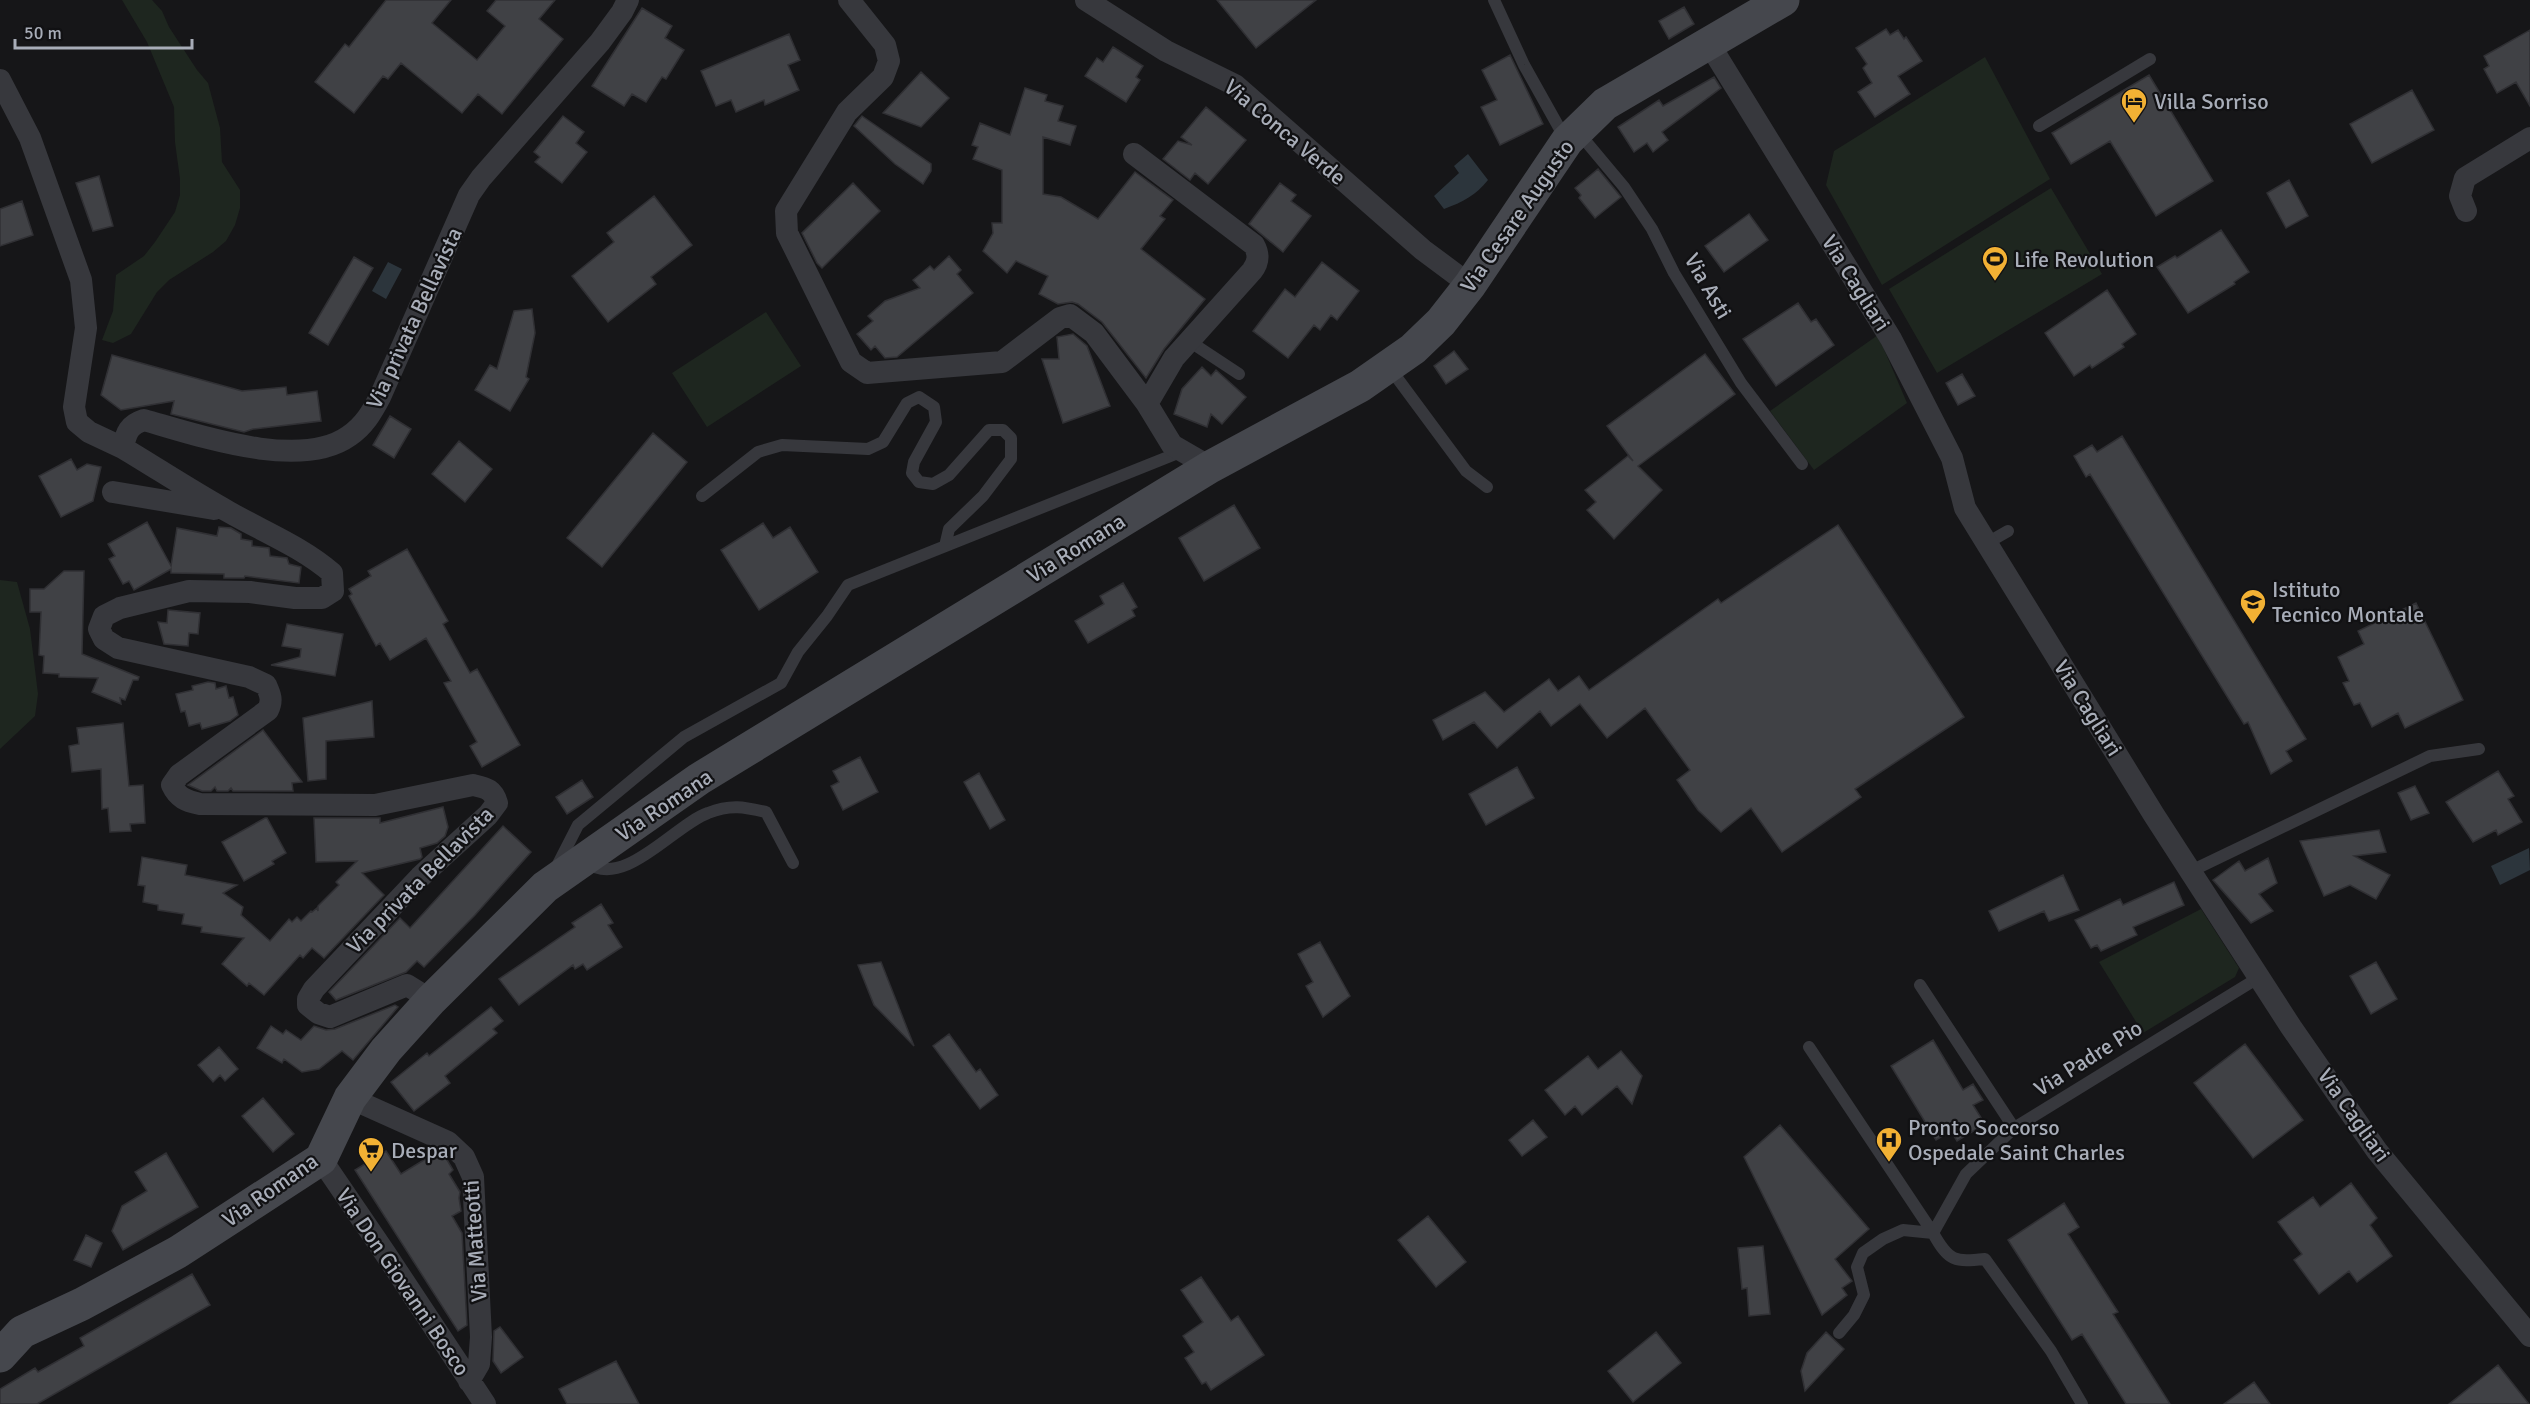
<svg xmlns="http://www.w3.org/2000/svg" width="2530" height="1404" viewBox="0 0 2530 1404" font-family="Signika,sans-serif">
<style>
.green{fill:#1e261f}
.water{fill:#2c353c}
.building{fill:#404145;stroke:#303034;stroke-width:1.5}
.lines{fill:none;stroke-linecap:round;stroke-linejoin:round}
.lane{stroke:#37383d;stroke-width:12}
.street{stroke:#37383d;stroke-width:22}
.secondary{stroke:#45474d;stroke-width:33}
.labels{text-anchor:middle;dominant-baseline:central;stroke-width:4.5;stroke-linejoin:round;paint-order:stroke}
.poi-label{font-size:22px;fill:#a8adb8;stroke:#111113;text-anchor:start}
.street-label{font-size:22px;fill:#a8adb8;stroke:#111113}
</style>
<rect width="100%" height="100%" fill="#161618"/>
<path class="green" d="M122,0H152L162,11L169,27L197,70L208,83L220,128L222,162L240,190V208L235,225L226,241L213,252L169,280L157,292L131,334L113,343L102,340L113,311L116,275L144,256L155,242L175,212L180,195V179L175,142L174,107L147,42Z
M1985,57L2050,179L1882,285L1826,185L1834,151Z
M2051,188L2102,274L1937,373L1889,289Z
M766,312L801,366L707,427L672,373Z
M1878,335L1907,403L1814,470L1770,411Z
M0,580L17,582L30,629L38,694L35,716L0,749Z
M2201,909L2239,968L2235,977L2143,1033L2099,962Z"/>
<path class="water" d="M1468,154L1488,180C1476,195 1463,202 1444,209L1434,196L1459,173L1454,166Z
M388,262L402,269L386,299L372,291Z
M2529,848L2530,870L2500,885L2491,866Z"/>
<path class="building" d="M386,0H451L432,23L477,60L505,26L487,11L496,0H555L539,19L563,39L502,114L478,94L462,113L401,63L388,79L383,76L354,113L315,82L345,44L349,47Z
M1217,0H1316L1256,48Z
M1684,7L1694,24L1669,39L1659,21Z
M642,8L672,26L665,38L684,50L666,79L662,77L646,102L632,94L624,106L592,86Z
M1886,29L1890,35L1898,30L1904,39L1906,37L1922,61L1898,76L1910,94L1875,117L1858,92L1872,83L1863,68L1867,64L1856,48Z
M2530,30V106L2516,82L2497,93L2484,69L2489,66L2484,56Z
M789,34L800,60L788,65L799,90L765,105L764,100L736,112L731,100L716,106L701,71Z
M1113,47L1143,66L1136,77L1140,80L1126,102L1085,76L1097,58L1103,62Z
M1510,55L1543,124L1500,145L1481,107L1497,100L1482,70Z
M921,72L949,98L921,127L883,113Z
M2149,75L2213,181L2156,216L2110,141L2071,164L2052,133Z
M1714,77L1721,88L1662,132L1668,140L1653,152L1647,143L1634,152L1618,127L1659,100L1663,106Z
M1025,88L1047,95L1045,101L1063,106L1058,121L1076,126L1070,145L1043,137V194L1061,197L1098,219L1135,172L1173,200L1160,216L1165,219L1141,249L1205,299L1164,349L1146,378L1102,322L1078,304L1072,302L1058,304L1039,294L1048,276L1016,261L1007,273L983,251L993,233L992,223H1002V170L973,159L978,147L972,145L980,123L1010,135Z
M2412,90L2434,130L2372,163L2350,124Z
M1206,107L1246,140L1208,184L1195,173L1190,180L1163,159L1178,141L1192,145L1181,137Z
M563,116L584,132L576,143L587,152L562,183L535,162L540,157L534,152Z
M862,116L931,164V171L923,184L895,164L854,126Z
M1598,169L1621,197L1595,218L1579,198L1581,195L1575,188Z
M99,176L113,226L93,231L76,183Z
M2289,180L2308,216L2286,228L2267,193Z
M853,183L880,211L822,268L817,263L802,233Z
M1280,183L1296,195L1291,201L1311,216L1283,252L1249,224Z
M654,196L692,245L651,277L656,284L608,322L572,276L614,242L607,233Z
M22,201L33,235L0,246V209Z
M1749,214L1768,240L1724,272L1705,246Z
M2221,230L2249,272L2234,282L2235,284L2188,313L2157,267L2175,256L2177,258Z
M949,256L961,270L957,274L973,293L897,357L885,358L875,346L871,350L857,334L873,321L868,316L885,301L920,288L913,280L930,266L934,270Z
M354,257L373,268L328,345L309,333Z
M1322,262L1359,291L1337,320L1331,315L1320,330L1314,325L1288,358L1253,331L1285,289L1295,297Z
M2107,290L2136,334L2122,344L2124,347L2092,368L2090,365L2074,376L2045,333Z
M1798,303L1811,322L1816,319L1834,345L1776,386L1743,339Z
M532,309L535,333L526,377L529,379L510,411L475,390L490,365L497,369L514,311Z
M1073,334L1087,346L1110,406L1063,423L1042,359H1059L1057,337Z
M1454,351L1468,369L1446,384L1434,366Z
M1705,354L1735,394L1638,466L1662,490L1614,539L1587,510L1596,502L1585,490L1628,456L1633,461L1607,426Z
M112,355L242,391L286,387L287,395L317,391L321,421L253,429L244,432L171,414L174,401L121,410L101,395Z
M1202,367L1211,376L1216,370L1246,397L1222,424L1211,414L1207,427L1174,414L1182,389Z
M1962,374L1975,396L1958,405L1946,383Z
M390,416L411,429L394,458L373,445Z
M653,433L687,462L602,567L567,538Z
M2122,436L2306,739L2286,751L2292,761L2271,774L2248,722L2244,724L2090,474L2086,477L2074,456L2092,445L2097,452Z
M459,441L492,469L465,502L432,474Z
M71,459L77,470L87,464L101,467L93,501L61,517L39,476Z
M1234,505L1260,548L1204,581L1179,538Z
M147,522L171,566L177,528L217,536L219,527L231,528L241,534V539L252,541V546L269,548L270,556L287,558L289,564L301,567L299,583L245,576L244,578H224V574L171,573V569L134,590L129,581L123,584L109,559L115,556L108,544Z
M763,523L773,538L790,527L818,572L759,610L721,550Z
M1838,525L1964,717L1855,789L1861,797L1782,852L1751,808L1721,832L1698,810L1677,780L1690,770L1645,708L1607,738L1580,704L1551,726L1540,711L1497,748L1474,722L1443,740L1433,720L1485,692L1504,712L1549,679L1558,691L1579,676L1589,690L1718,599L1721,603Z
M407,549L448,621L443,624L470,673L477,669L520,745L482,767L470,746L477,742L444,683L451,681L426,638L390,660L380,643L376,646L349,596L352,594L349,589L371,576L368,571Z
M64,571H84L82,654L139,677L138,680H133L125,700L120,698L121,704L92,692L98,678L59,677V674L43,673L44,656L39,655L41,612H30V589H44Z
M1123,583L1137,607L1132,610L1135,616L1088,643L1075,621L1104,604L1100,596Z
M2416,603L2463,700L2405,728L2398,713L2372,727L2360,703L2354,705L2343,683L2349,681L2338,657L2364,644L2358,631Z
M168,610L200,613L198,634L189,633L188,646L164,644L158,622L167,623Z
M287,624L343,634L335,676L271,665L300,657L301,649L282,646Z
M208,682L215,683L216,689L226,686L229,698L233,697L238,715L230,721L202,729L200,723L189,726L185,711L181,712L176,694L193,690L192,686Z
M372,701L374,737L326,741V779L308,781L303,718Z
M123,723L129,786L143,785L145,823L130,824L131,831L110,832L108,808L102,809L101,769L72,772L69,746L79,744L77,728Z
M263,730L302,782L292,783L293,791H233L231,788L228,791H217L215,787L211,791H202L188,785Z
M860,757L878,792L843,810L831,786L839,782L833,771Z
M1517,767L1534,798L1486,825L1469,794Z
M2498,771L2514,796L2508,799L2522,822L2498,835L2496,830L2473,842L2446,802Z
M979,773L1005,820L990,829L964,782Z
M582,780L593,797L567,814L556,797Z
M2415,786L2429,813L2411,820L2398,793Z
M443,807L448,827L445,836L437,843L420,848L422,857L420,859L362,873L384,895L324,958L312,948L303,958L300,955L264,995L249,983L247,986L222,964L244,938L201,932L202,927L182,924L184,914L158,910V905L143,902L145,886L138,885L142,857L187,865L185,875L237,885L223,893L243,907L241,915L270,941L289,919L292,922L297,917L301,921L311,911L312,912L317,908L318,911V906L339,885L336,882L357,861L316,862L314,818H380V823Z
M265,818H267L286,853L272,861L274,864L244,881L222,842Z
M503,826L531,852L475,915L424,967L417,961L406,972L336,1000L329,992L400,918L410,928Z
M2379,830L2386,852L2354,856L2390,875L2376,899L2350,885L2324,896L2300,841Z
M2268,858L2277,883L2259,894L2273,911L2251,923L2213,880L2239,861L2245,871Z
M2063,875L2079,910L2049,921L2044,911L1999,931L1989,911Z
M2174,882L2184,905L2133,927L2137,935L2101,951L2097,945L2091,948L2075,920L2120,899L2123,905Z
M601,904L613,923L608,925L622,947L587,970L583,964L575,969L573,965L519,1005L499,979L575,927L572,923Z
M1320,942L1350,996L1323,1017L1306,986L1313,982L1298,954Z
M881,962L914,1046L874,1005L858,965Z
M2376,962L2397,999L2371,1014L2350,976Z
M395,1005L398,1007L353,1060L342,1051L319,1069L302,1072L284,1059L282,1063L257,1048L271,1026L283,1034L286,1030L301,1040L314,1026L326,1030L335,1029Z
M491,1007L503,1021L493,1029L497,1033L445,1076L450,1083L414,1111L391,1082L427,1053L429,1056Z
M949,1034L976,1072L980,1069L998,1095L980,1109L933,1046Z
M1933,1040L1963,1090L1973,1084L1983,1100L1973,1105L1985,1124L1957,1141L1951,1131L1936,1140L1891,1066Z
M2245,1044L2303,1120L2253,1158L2194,1083Z
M219,1047L238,1069L225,1081L220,1075L213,1082L198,1065Z
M1621,1051L1642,1076L1632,1104L1617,1086L1582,1115L1575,1106L1565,1115L1545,1090L1588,1056L1598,1069Z
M263,1098L294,1134L273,1152L242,1116Z
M1533,1120L1547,1137L1522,1156L1509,1140Z
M1780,1125L1869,1229L1835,1259L1852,1281L1842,1288L1847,1295L1822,1315L1744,1157Z
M386,1151L401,1174L437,1152L446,1158L453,1170L449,1174L460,1192L459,1198L461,1211L452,1216L462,1233L467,1325L458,1331L355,1170Z
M166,1153L198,1207L123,1250L112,1231L122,1206L147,1191L135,1172Z
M2351,1183L2377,1218L2370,1225L2392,1256L2357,1282L2349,1271L2319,1294L2294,1260L2302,1254L2278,1222L2313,1197L2320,1207Z
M2064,1203L2079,1227L2068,1234L2118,1312L2113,1314L2170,1404H2126L2082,1334L2072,1340L2008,1240Z
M1428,1216L1466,1262L1436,1287L1398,1240Z
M86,1235L102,1243L91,1267L74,1260Z
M1763,1246L1770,1314L1749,1316L1747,1288L1742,1289L1738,1248Z
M192,1274L210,1305L37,1404H0V1389L35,1368L38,1372L84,1346L80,1338Z
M1201,1277L1231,1321L1238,1316L1264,1355L1211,1390L1206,1382L1202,1384L1185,1358L1194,1352L1183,1336L1203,1322L1181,1290Z
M500,1327L523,1357L501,1373L493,1361L494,1331Z
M1656,1332L1681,1363L1633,1402L1608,1371Z
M1826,1332L1844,1349L1805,1391L1801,1371L1807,1353Z
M616,1361L639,1404H567L559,1389Z
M2498,1365L2529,1404H2449Z
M2254,1382L2270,1404H2224Z"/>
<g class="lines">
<path class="lane" d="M1494,0L1524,65L1566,140
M2039,126L2150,59
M1578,132L1624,187L1652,229L1674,273L1741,383L1802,464
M1189,341L1239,374
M1389,367L1466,471L1487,487
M702,496L758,452L782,445L868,449L883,442L907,403L919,397L934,407L936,422L914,462L912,473L919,482L933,484L949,475L989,430H1003L1011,438V459L983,496L949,529L945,546
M1987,543L2008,531
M587,863C625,889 674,825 708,813C731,804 744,807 766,812L793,863
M556,868L578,825L684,737L781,683L798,652L827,616L848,585L1183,451
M2191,871L2430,756L2479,749
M1920,985L2014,1128
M1809,1047L1933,1233
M1839,1333L1854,1315L1864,1295L1857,1267L1863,1253L1883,1239L1903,1230L1933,1233
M2082,1404L2051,1351L1985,1259C1955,1262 1949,1262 1933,1233L1966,1174L2014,1128L2258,978"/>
<path class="street" d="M849,0L885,45L889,61L883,77L847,112L786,211L787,233L851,362L867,373L1002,362L1060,318L1070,315L1094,333L1147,404
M1086,0L1166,51L1235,85L1423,250L1470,285
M1708,42L1891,339L1952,458L1965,508L2154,815L2291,1027L2377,1151L2530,1336
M0,80L30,138L81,280L86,328L74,407L77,422L89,432L123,448
M1134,154L1254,245C1259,254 1259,262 1252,271L1174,358L1147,404L1172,445L1210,467
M2466,211L2460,196L2465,178L2530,138
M113,492L214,509
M431,1000L407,985L330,1017L318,1013L308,1005V999L314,989L420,877L488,815L497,803C493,789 486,788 473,785L375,805L200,804C186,801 178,798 172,785L179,775L268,710C273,700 270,694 266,685L249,677L118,648L104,639L99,629L104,616L120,608L189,591L250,592L295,598H322L333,591L332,573C302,547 264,532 229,512C193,492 158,469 123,448C126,432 129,425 144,420C197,435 300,471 349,436C364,426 372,412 380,397L469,195L481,178L600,42L622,12L628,0
M350,1098L448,1142L464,1157L473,1177L481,1337L479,1364L469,1381
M321,1159L385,1253L485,1404"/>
<path class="secondary" d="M0,1356L22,1332L82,1304L178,1252L321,1159L350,1098L386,1050L431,1000L545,887L699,779L1210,467L1360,386L1413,349L1441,322L1470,285L1567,141L1605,104L1783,0"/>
</g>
<defs>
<g id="hotel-pin" transform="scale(1.35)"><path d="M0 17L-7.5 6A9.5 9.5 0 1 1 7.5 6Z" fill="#f2b134" stroke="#111113"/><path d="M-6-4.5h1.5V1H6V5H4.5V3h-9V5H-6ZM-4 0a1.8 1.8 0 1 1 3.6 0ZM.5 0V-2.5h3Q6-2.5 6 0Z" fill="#111"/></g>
<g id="stadium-pin" transform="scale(1.35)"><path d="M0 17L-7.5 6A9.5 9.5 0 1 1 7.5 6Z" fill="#f2b134" stroke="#111113"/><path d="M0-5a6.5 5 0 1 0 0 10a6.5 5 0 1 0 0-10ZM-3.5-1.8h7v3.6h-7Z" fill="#111"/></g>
<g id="school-pin" transform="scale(1.35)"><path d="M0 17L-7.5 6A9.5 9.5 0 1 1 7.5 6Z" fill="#f2b134" stroke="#111113"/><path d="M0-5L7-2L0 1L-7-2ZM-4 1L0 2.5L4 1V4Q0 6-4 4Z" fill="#111"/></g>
<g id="hospital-pin" transform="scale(1.35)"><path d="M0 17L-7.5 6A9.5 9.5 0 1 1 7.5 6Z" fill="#f2b134" stroke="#111113"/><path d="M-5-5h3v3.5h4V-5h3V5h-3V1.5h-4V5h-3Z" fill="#111"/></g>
<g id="supermarket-pin" transform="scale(1.35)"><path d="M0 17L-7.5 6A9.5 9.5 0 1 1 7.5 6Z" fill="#f2b134" stroke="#111113"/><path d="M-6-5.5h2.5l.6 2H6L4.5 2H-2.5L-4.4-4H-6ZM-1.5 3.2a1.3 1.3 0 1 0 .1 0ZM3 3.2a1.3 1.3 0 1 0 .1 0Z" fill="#111"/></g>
</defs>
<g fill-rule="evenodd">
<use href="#hotel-pin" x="2134" y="101"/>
<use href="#stadium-pin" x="1995" y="259"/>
<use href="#school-pin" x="2253" y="602"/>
<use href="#hospital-pin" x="1889" y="1140"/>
<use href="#supermarket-pin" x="371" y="1150"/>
</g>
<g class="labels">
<g class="poi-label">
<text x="2154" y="101">Villa Sorriso</text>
<text x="2014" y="259">Life Revolution</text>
<text x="2272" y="589">Istituto<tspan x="2272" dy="25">Tecnico Montale</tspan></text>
<text x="1908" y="1127">Pronto Soccorso<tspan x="1908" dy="25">Ospedale Saint Charles</tspan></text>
<text x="391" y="1150">Despar</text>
</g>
<g class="street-label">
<text transform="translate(1285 132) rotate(40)">Via Conca Verde</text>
<text transform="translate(1517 216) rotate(-55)">Via Cesare Augusto</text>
<text transform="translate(1856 283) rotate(58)">Via Cagliari</text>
<text transform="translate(1708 286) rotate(60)">Via Asti</text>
<text transform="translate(414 318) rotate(-65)">Via privata Bellavista</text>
<text transform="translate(1076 548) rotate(-32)">Via Romana</text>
<text transform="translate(2088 708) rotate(58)">Via Cagliari</text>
<text transform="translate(664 805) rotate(-34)">Via Romana</text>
<text transform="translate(420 880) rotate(-45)">Via privata Bellavista</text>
<text transform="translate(2088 1058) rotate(-32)">Via Padre Pio</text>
<text transform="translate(2354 1115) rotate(55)">Via Cagliari</text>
<text transform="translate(270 1190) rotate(-35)">Via Romana</text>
<text transform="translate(475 1241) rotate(-94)">Via Matteotti</text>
<text transform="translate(403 1282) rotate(56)">Via Don Giovanni Bosco</text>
</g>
</g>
<path d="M15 39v9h177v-9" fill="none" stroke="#a8adb8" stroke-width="3"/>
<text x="24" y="39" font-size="18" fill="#a8adb8" stroke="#111113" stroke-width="4.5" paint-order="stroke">50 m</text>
</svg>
